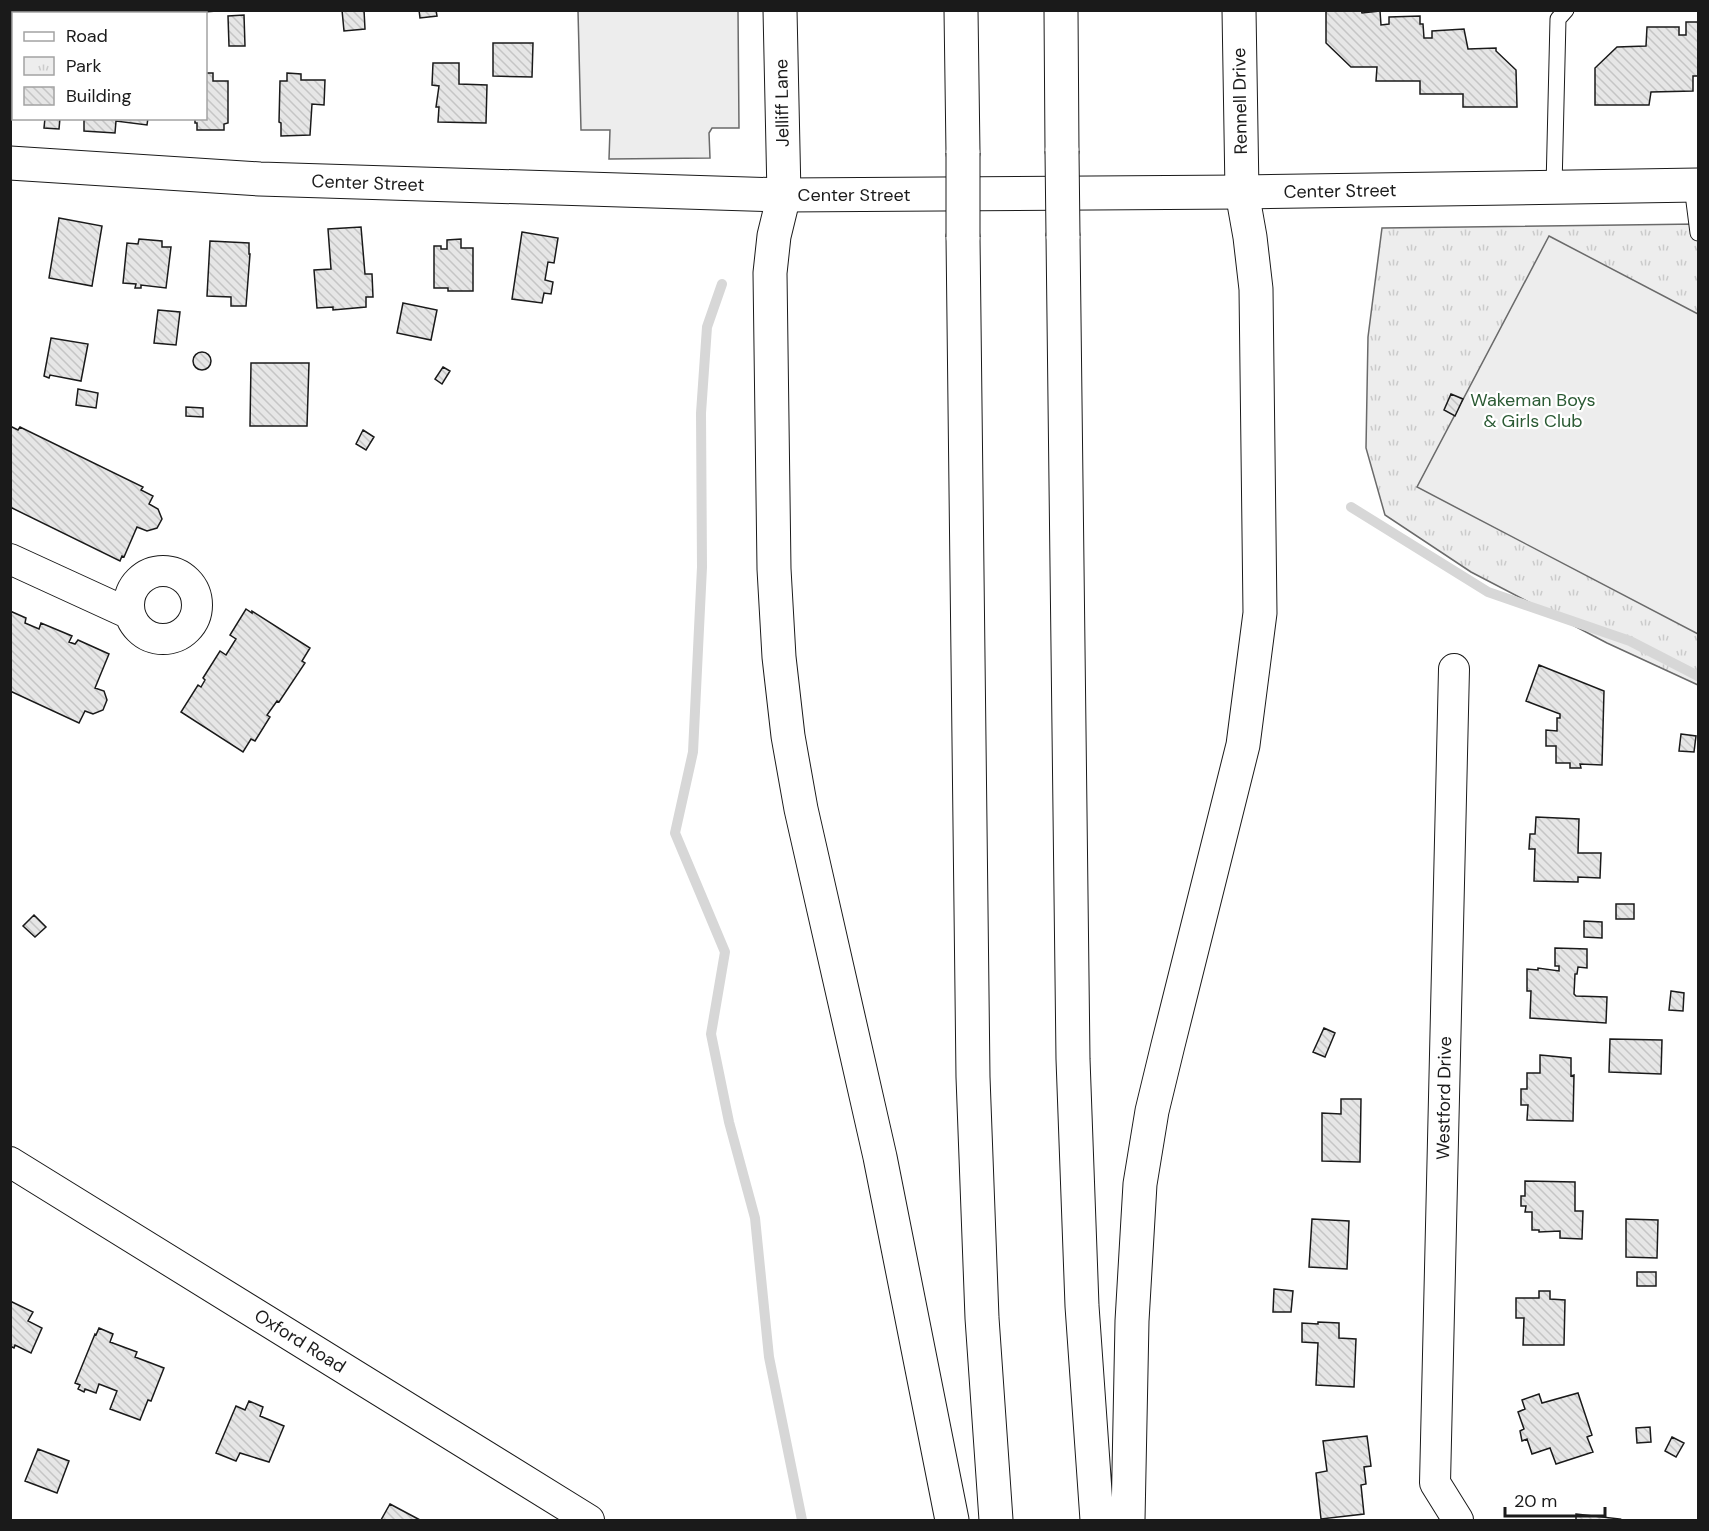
<svg xmlns="http://www.w3.org/2000/svg" width="1709" height="1531" viewBox="0 0 1709 1531" font-family="'DM Sans',sans-serif">
<style>
.park{fill:url(#park-tufts);stroke:#6a6a6a;stroke-width:1.5}
.built{fill:#ededed;stroke:#6a6a6a;stroke-width:1.5}
.lines{fill:none;stroke-linecap:round;stroke-linejoin:round}
.stream{stroke:#d7d7d7;stroke-width:10}
.building{fill:url(#building-back-hatch);stroke:#1a1a1a;stroke-width:1.5}
.lane-casing{stroke:#1a1a1a;stroke-width:17}
.street-casing{stroke:#1a1a1a;stroke-width:32}
.secondary-casing{stroke:#1a1a1a;stroke-width:35}
.primary-casing{stroke:#1a1a1a;stroke-width:35}
.highway-casing{stroke:#1a1a1a;stroke-width:35}
.lane{stroke:#fff;stroke-width:15}
.street{stroke:#fff;stroke-width:30}
.secondary{stroke:#fff;stroke-width:33}
.primary{stroke:#fff;stroke-width:33}
.highway{stroke:#fff;stroke-width:33}
.highway-bridge-casing{stroke:#1a1a1a;stroke-width:35;stroke-linecap:butt}
.highway-bridge{stroke:#fff;stroke-width:33}
.labels{text-anchor:middle;dominant-baseline:central;stroke-width:4.5;stroke-linejoin:round;paint-order:stroke}
.street-label{font-size:18px;fill:#1a1a1a;stroke:#fff}
.park-label{font-size:18px;fill:#2b5a34;stroke:#fff}
</style>
<defs>
<pattern id="park-tufts" width="24" height="20" patternUnits="userSpaceOnUse" patternTransform="scale(1.5)"><rect width="24" height="20" fill="#ededed"/><path d="M3 7l-1-3M5 7V3M7 7l1-3M15 17l-1-3M17 17v-4M19 17l1-3" fill="none" stroke="#cbcbcb"/></pattern>
<pattern id="building-back-hatch" width="6" height="6" patternUnits="userSpaceOnUse" patternTransform="scale(1.5)"><rect width="6" height="6" fill="#e6e6e6"/><path d="M-1 5l2 2M0 0l6 6M5-1l2 2" fill="none" stroke="#c5c5c5"/></pattern>
</defs>
<rect width="100%" height="100%" fill="#fff"/>
<path class="park" d="M1698,224V685L1607,643L1471,572L1385,515L1366,448L1368,337L1382,228Z"/>
<path class="built" d="M578,11H738L739,128H712L709,133L710,158L609,159L610,130H581Z
M1549,236L1698,314V634L1417,487Z"/>
<g class="lines">
<path class="stream" d="M722,284L707,327L701,413L702,567L693,752L675,833L725,952L711,1034L729,1122L755,1218L769,1357L802,1520
M1351,507L1488,592L1630,641L1698,676"/>
</g>
<path class="building" d="M84,10H118L119,14H85Z
M181,10H216V11L181,14Z
M342,10H364L365,29L344,31Z
M419,10H436L437,16L420,18Z
M1329,10H1361L1362,13L1380,11L1381,25L1389,24V17L1420,16V24H1423L1424,38H1432V31L1464,29L1468,49L1496,48V51L1516,70L1517,107H1463V94H1420V81H1376L1377,67H1351L1326,43V12Z
M244,15L245,46H229L228,16Z
M1686,22H1698V76H1693V91L1651,92L1649,105H1595V68L1617,47L1646,46L1647,27H1679V35H1686Z
M493,43H533L532,77L493,76Z
M433,63H459V84L487,85L486,123L438,122L439,107H436L439,86L432,85Z
M10,66H14V115H10Z
M206,73H213V81H228V123L224,124V130H197V123H195V118H206Z
M287,73L301,74V80H325L324,105L312,104L310,135L281,136V123L279,122L280,81H287Z
M45,118H60L59,129L44,128Z
M84,118H148L147,125L116,121L115,133L84,131Z
M59,218L102,226L92,286L49,278Z
M361,227L365,274H372L373,297H366V307L333,310V307L317,308L314,270L331,269L328,229Z
M522,232L558,238L554,263L548,262L545,280L553,282L551,294L544,293L542,303L512,299Z
M139,239L162,241V247H171L166,288L141,285V288H135L136,284L123,283L127,243L138,244Z
M461,239V248H473V291H448V288H434V246H441V249H447V240Z
M210,241L249,243V254H250L246,306H231V297L207,296Z
M403,303L437,310L431,340L397,333Z
M158,310L180,312L176,345L154,343Z
M51,338L88,344L81,381L50,375L49,378L44,376Z
M193 361a9 9 0 1 1 18 0a9 9 0 1 1-18 0Z
M251,363H309L307,426H250Z
M443,367L450,371L442,384L435,379Z
M78,389L98,393L96,408L76,405Z
M1451,394L1463,399L1455,416L1444,410Z
M186,407L203,408V417L186,416Z
M10,426L18,430L20,427L143,487L141,490L153,496L149,504L158,509L162,519L157,528L147,531L137,527L124,557L122,556L120,561L10,507Z
M363,430L374,437L366,450L356,444Z
M246,609L252,613V611L310,648L302,661L305,663L279,702L277,701L267,715L270,717L255,741L251,739L243,752L181,712L198,685L201,687L205,680L203,678L220,651L226,655L236,639L230,635Z
M10,611L26,618L25,623L39,629L41,623L72,636L69,642L75,644L78,640L109,654L95,688L104,691L107,700L103,710L93,714L85,711L79,723L10,691Z
M1539,665L1604,691L1602,765L1580,764L1581,768H1570V763H1556V746H1546V730L1557,731V718H1560V714L1526,701Z
M1681,734L1696,736L1694,752L1679,751Z
M1536,817L1579,819L1578,853H1601L1600,878L1578,877V882L1534,881L1535,849H1529L1530,834H1535Z
M1616,904H1634V919H1616Z
M34,915L46,927L35,937L23,926Z
M1584,921L1602,922V938L1584,937Z
M1555,948L1587,949V968L1578,967L1577,974H1575L1574,994L1576,996L1607,997L1606,1023L1530,1018L1531,991H1527V969L1538,970V968L1559,971V966H1555Z
M1671,991L1684,993L1683,1011L1669,1010Z
M1324,1028L1335,1033L1325,1057L1313,1052Z
M1610,1039L1662,1040L1661,1074L1609,1072Z
M1540,1055L1571,1058V1076L1574,1075L1573,1121L1527,1120L1528,1105H1521V1089H1527V1073H1540Z
M1341,1099H1361L1360,1162L1322,1161V1113L1341,1114Z
M1525,1181L1575,1182V1211H1583L1582,1239L1560,1238V1231L1539,1232V1230H1532V1212H1525L1526,1206H1521V1196H1525Z
M1312,1219L1349,1221L1347,1269L1309,1267Z
M1626,1219L1658,1220L1657,1258L1626,1257Z
M1637,1272H1656V1286H1637Z
M1274,1289L1293,1291L1291,1312H1273Z
M1539,1291H1550V1299L1565,1300L1564,1345H1523L1524,1318H1516V1298H1539Z
M10,1301L33,1312L28,1321L42,1328L31,1353L15,1345L14,1348L10,1346Z
M1318,1322L1339,1323V1338L1356,1339L1354,1387L1316,1385L1318,1343L1302,1342V1323L1318,1324Z
M99,1328L113,1334L110,1342L137,1352L135,1357L164,1368L151,1401L148,1400L140,1420L110,1409L117,1391L99,1384L96,1393L85,1389L84,1392L78,1389L80,1385L75,1383L95,1334L96,1335Z
M1578,1393L1592,1435L1587,1437L1593,1452L1556,1464L1550,1448L1532,1454L1527,1439L1522,1441L1520,1431L1524,1429L1518,1412L1525,1409L1522,1400L1539,1394L1542,1403Z
M249,1401L263,1407L260,1416L284,1426L269,1462L240,1453L236,1461L216,1453L236,1406L245,1410Z
M1650,1427L1651,1442L1637,1443L1636,1428Z
M1367,1436L1371,1466L1364,1467L1366,1484L1361,1485L1364,1514L1321,1519L1316,1473L1327,1471L1323,1441Z
M1672,1437L1684,1443L1676,1457L1665,1451Z
M38,1449L69,1461L57,1493L25,1481Z
M390,1504L420,1520H381Z
M1576,1514L1620,1519L1619,1520H1576Z"/>
<g class="lines">
<g class="lane-casing">
<path id="lane" d="M1692,186L1698,233
M1554,187L1558,19L1566,10"/>
</g>
<g class="street-casing">
<path id="street" d="M10,559L130,614
M129 605a34 34 0 1 1 68 0a34 34 0 1 1-68 0Z
M1454,669L1435,1483L1458,1520
M10,1162L589,1520"/>
</g>
<g class="secondary-casing">
<path id="secondary" d="M10,163L260,179L784,195L1242,192L1698,185"/>
</g>
<g class="primary-casing">
<path id="primary" d="M780,10L784,195
M1239,10L1242,192"/>
</g>
<g class="highway-casing">
<path id="highway" d="M961,10L963,153
M1061,10L1062,151
M784,195L774,236L770,273L774,569L779,657L788,736L801,809L880,1157L952,1520
M1063,236L1073,1059L1082,1306L1097,1520
M963,237L973,1077L982,1318L996,1520
M1128,1520L1132,1321L1140,1184L1152,1111L1168,1045L1243,745L1260,613L1256,289L1250,237L1242,192"/>
</g>
<use href="#lane" class="lane"/>
<use href="#street" class="street"/>
<use href="#secondary" class="secondary"/>
<use href="#primary" class="primary"/>
<use href="#highway" class="highway"/>
<g class="highway-bridge-casing">
<path id="highway-bridge" d="M1062,151L1063,236
M963,153V237"/>
</g>
<use href="#highway-bridge" class="highway-bridge"/>
</g>
<g class="labels">
<g class="street-label">
<text transform="translate(1240 101) rotate(-91)">Rennell Drive</text>
<text transform="translate(782 103) rotate(-91)">Jelliff Lane</text>
<text transform="translate(368 183) rotate(2)">Center Street</text>
<text transform="translate(1340 191) rotate(-1)">Center Street</text>
<text x="854" y="195">Center Street</text>
<text transform="translate(1444 1098) rotate(-89)">Westford Drive</text>
<text transform="translate(300 1341) rotate(32)">Oxford Road</text>
</g>
<g class="park-label">
<text x="1533" y="400">Wakeman Boys<tspan x="1533" dy="21">&amp; Girls Club</tspan></text>
</g>
</g>
<rect width="1709" height="1531" fill="none" stroke="#1a1a1a" stroke-width="24"/>
<rect x="12" y="12" width="195" height="108" fill="#ffffff" stroke="#a3a3a3" stroke-width="1.5"/>
<rect x="24" y="32" width="30" height="9" fill="#ffffff" stroke="#a3a3a3" stroke-width="1.5"/>
<text x="66" y="42" font-size="18" fill="#1a1a1a">Road</text>
<rect x="24" y="57" width="30" height="18" fill="url(#park-tufts)" stroke="#a3a3a3" stroke-width="1.5"/>
<text x="66" y="72" font-size="18" fill="#1a1a1a">Park</text>
<rect x="24" y="87" width="30" height="18" fill="url(#building-back-hatch)" stroke="#a3a3a3" stroke-width="1.5"/>
<text x="66" y="102" font-size="18" fill="#1a1a1a">Building</text>
<path d="M1505 1507v9h100v-9" fill="none" stroke="#1a1a1a" stroke-width="3"/>
<text x="1514" y="1507" font-size="18" fill="#1a1a1a" stroke="#ffffff" stroke-width="4.5" paint-order="stroke">20 m</text>
</svg>
